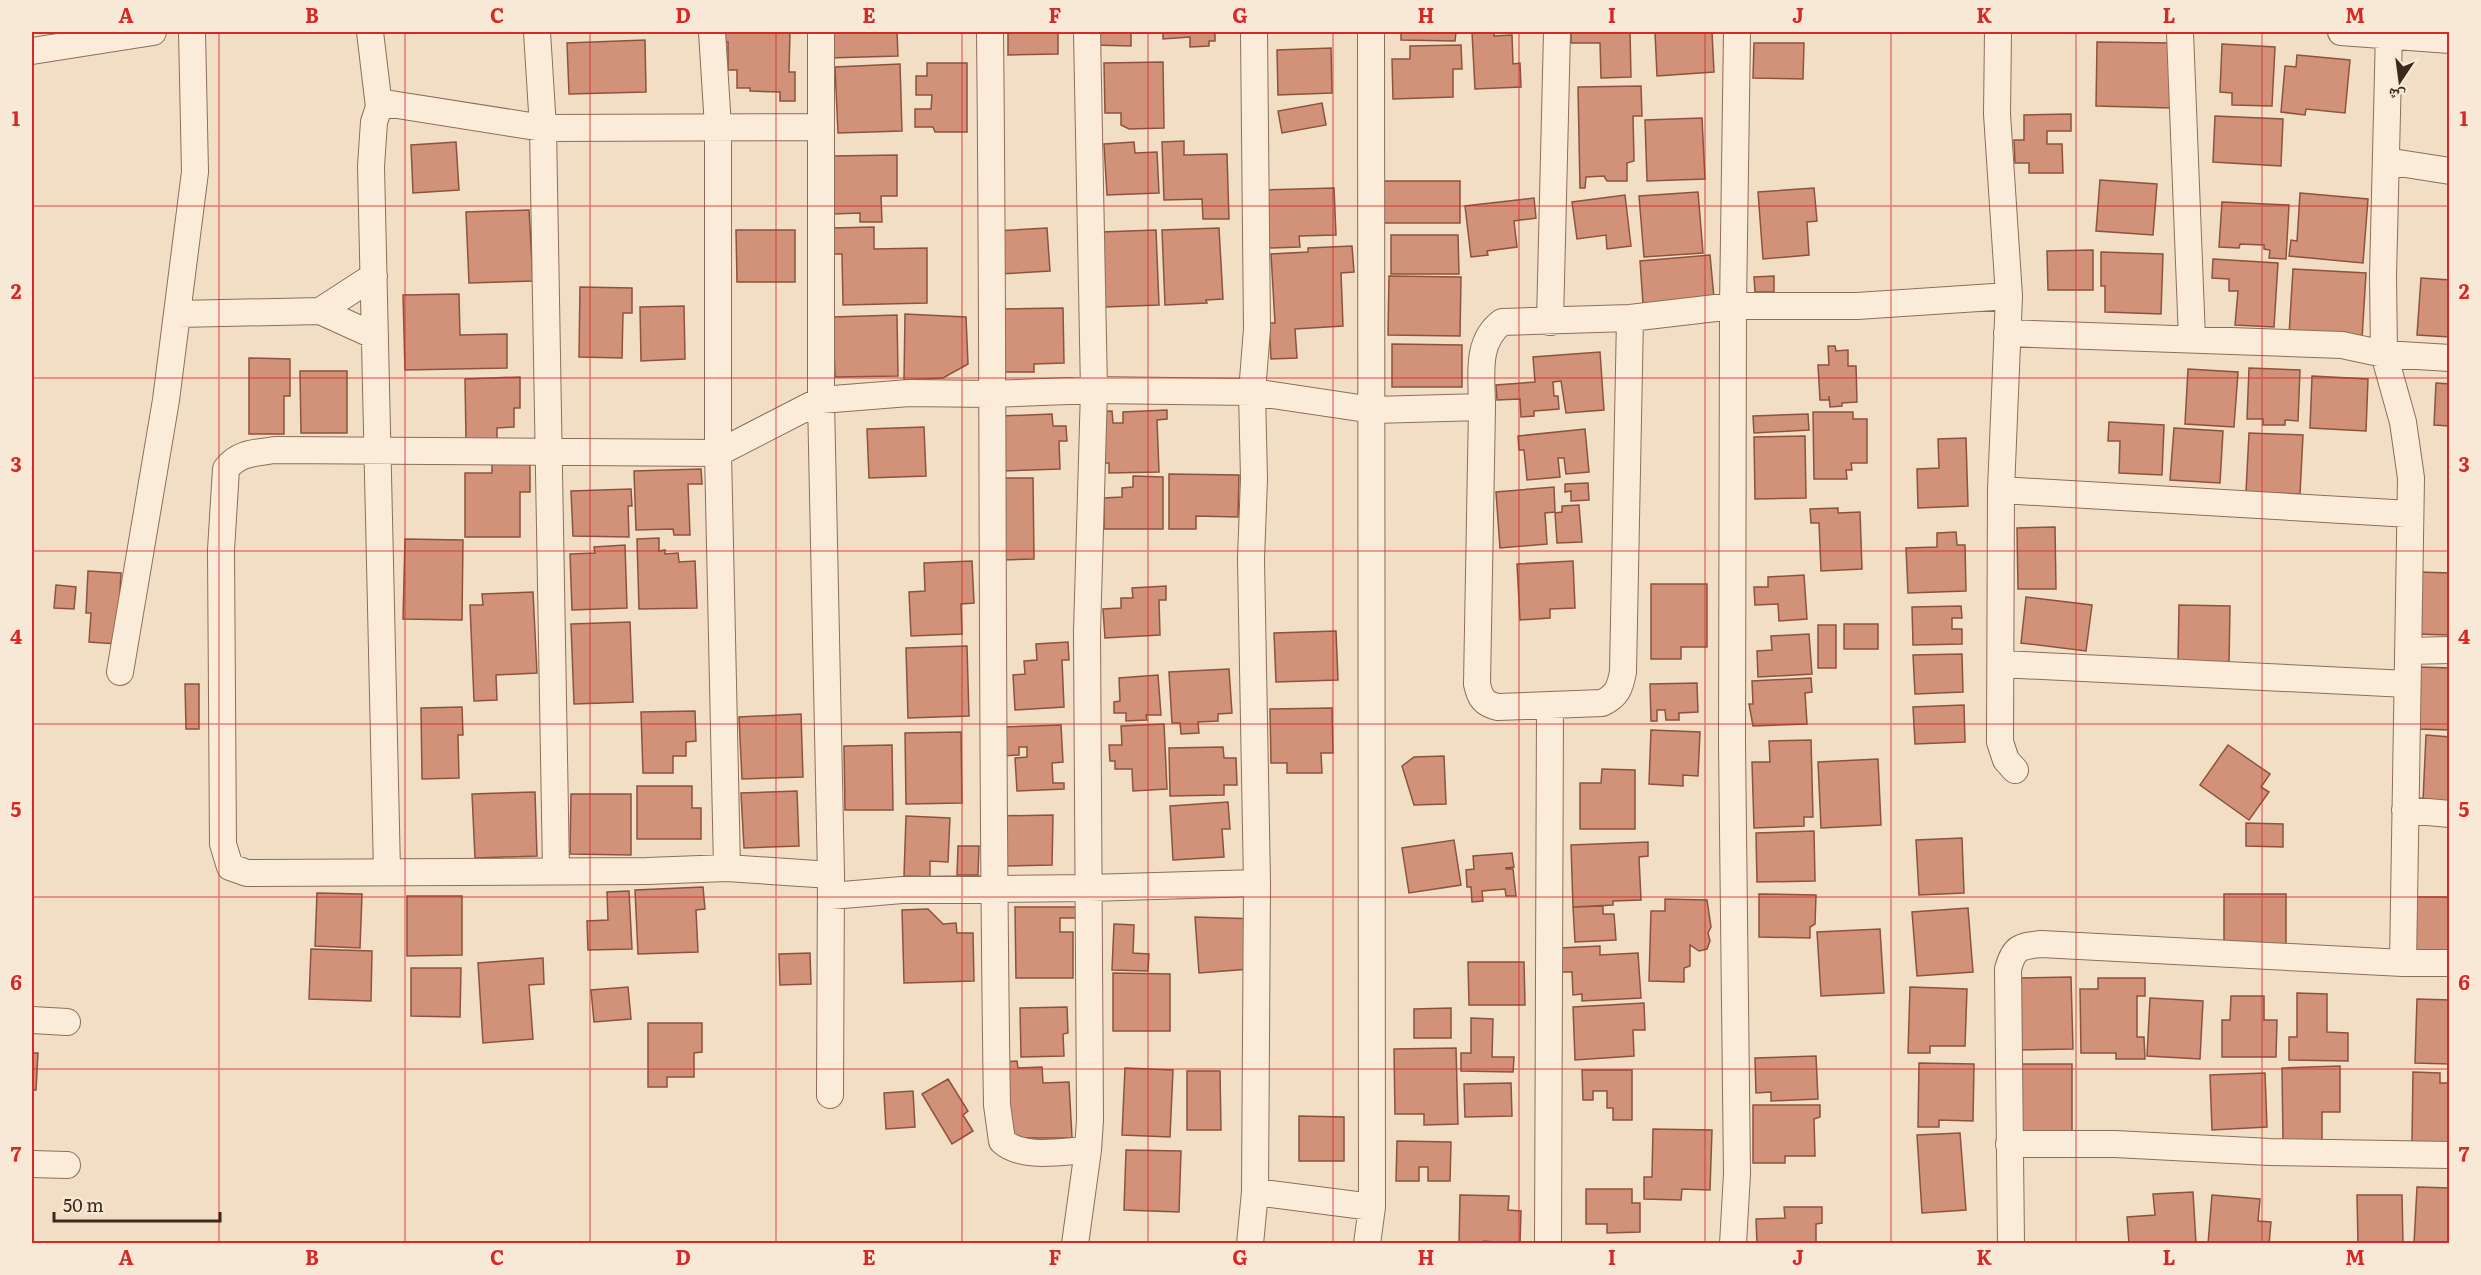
<svg xmlns="http://www.w3.org/2000/svg" width="2481" height="1275" viewBox="0 0 2481 1275" font-family="Literata,'Noto Naskh Arabic',serif">
<style>
.building{fill:#d19279;stroke:#8d533e;stroke-width:1.5}
.lines{fill:none;stroke-linecap:round;stroke-linejoin:round}
.minor-casing{stroke:#8d6e5a;stroke-width:28}
.minor{stroke:#fbecd9;stroke-width:26}
.grid{fill:none;stroke:#d62828;stroke-width:1.5;stroke-opacity:0.55}
.neatline{fill:none;stroke:#d62828;stroke-width:2}
.grid-label{font-size:20px;text-anchor:middle;font-weight:bold;fill:#d62828}
</style>
<rect width="100%" height="100%" fill="#f1dec5"/>
<path class="building" d="M725,32H790L789,72H795V101H780V92L750,91V88H737V70H728V42H725Z
M828,32H897L898,56L828,58Z
M1008,32H1058V54L1008,55Z
M1093,32H1131V46L1093,45Z
M1163,32H1215V41H1209V46L1190,47V37L1163,39Z
M1401,32H1456L1455,41L1401,40Z
M1472,32H1494V36L1512,35L1513,64L1520,63L1521,87L1475,89Z
M1571,32H1637H1630L1631,77L1601,78L1600,43H1571Z
M1655,32H1712L1714,72L1657,76Z
M645,40L646,92L569,94L567,43Z
M2097,42L2172,43L2171,108L2096,106Z
M1754,43H1804L1803,79L1753,78Z
M2222,44L2275,47L2272,106L2232,105V93L2220,92Z
M1461,45L1462,69H1453V97L1393,99L1392,59H1410V46Z
M1331,48L1332,93L1278,95L1277,50Z
M2297,55L2350,60L2345,113L2306,109L2305,115L2281,112L2285,66L2296,67Z
M1163,62L1164,128L1129,129L1121,125V113H1105L1104,63Z
M927,63H967V132H935L933,127H915V109H931L932,95H916V76H927Z
M900,64L902,131L838,133L835,67Z
M1641,86L1642,116H1633L1634,161L1627,163V181H1607L1604,176L1586,177L1585,188H1580L1578,87Z
M1322,103L1326,125L1282,133L1278,111Z
M2071,114V131H2047V144H2062L2063,173H2029V163H2015L2014,140H2024V115Z
M2215,116L2283,119L2281,166L2213,162Z
M1702,118L1705,179L1647,181L1645,120Z
M1184,141V155L1227,154L1229,219H1203L1202,199L1164,200L1162,142Z
M456,142L459,190L413,193L411,145Z
M1134,142L1135,153L1157,152L1159,193L1107,195L1104,144Z
M897,155V196H881L882,222H860V213L833,214V156Z
M2100,180L2157,184L2153,235L2096,231Z
M1383,181H1460V223H1383Z
M1334,188L1336,235L1299,236L1300,247L1266,248L1264,190Z
M1814,188L1817,221L1807,222L1809,255L1763,259L1758,192Z
M1698,192L1703,253L1644,257L1639,196Z
M2300,193L2368,199L2363,263L2289,256L2291,240L2297,241Z
M1625,195L1631,246L1607,249L1606,235L1577,239L1572,202Z
M1534,198L1536,218L1514,221L1517,247L1487,251L1488,255L1471,257L1465,206Z
M2222,202L2289,205L2286,259L2269,258L2270,250L2264,249V245L2240,244L2239,248L2219,247Z
M529,210L533,281L469,283L466,212Z
M874,227V249L927,248V303L843,305L842,254H833L832,228Z
M1047,228L1050,271L999,274L996,231Z
M1219,228L1223,299L1206,300L1207,303L1165,305L1162,230Z
M736,230H795V282H737Z
M1156,230L1159,305L1104,307L1101,232Z
M1391,235H1458L1459,274H1391Z
M1352,246L1354,272L1341,273L1343,326L1295,329L1297,358L1271,359L1269,323H1275L1271,254L1308,252V248Z
M2093,250V290H2048L2047,251Z
M2101,252L2163,254L2161,314L2105,312V286H2101Z
M1710,255L1714,298L1643,304L1640,261Z
M2213,259L2278,263L2274,327L2235,325L2238,291H2229V279L2212,278Z
M2293,269L2366,273L2362,339L2289,335Z
M1389,276L1461,277L1460,336L1388,335Z
M1774,276V292H1755L1754,277Z
M2421,278L2450,280V337L2417,335Z
M580,287L632,288V313H623L622,358L579,357Z
M459,294L460,335L507,334V368L405,370L403,295Z
M684,306L685,359L641,361L640,307Z
M1063,308L1064,363L1034,364V372H1001L999,309Z
M905,314L966,317L968,364L943,378L904,380Z
M897,315L898,376L835,377L833,317Z
M1392,344L1462,345V387H1392Z
M1828,346H1835L1836,351L1848,350V366H1856L1857,402L1842,403V406L1830,407L1829,396V400H1820L1818,365H1829Z
M1600,352L1604,410L1566,413L1561,381L1553,382L1554,396H1558L1559,409L1534,411V416L1521,417L1520,399L1497,400L1496,385L1535,382L1533,357Z
M249,358L290,359V396H284V434H249Z
M2249,368L2300,370L2298,421L2285,420V425H2263V419H2247Z
M2188,369L2238,372L2234,427L2185,424Z
M300,371H347V433H301Z
M2312,376L2368,379L2366,431L2310,428Z
M520,377V408H514V427L497,428V439H466L465,379Z
M2436,383L2450,384V426L2434,425Z
M1167,410V419L1157,420L1159,472L1109,473V463H1103L1093,412L1112,411L1113,423H1123V412Z
M1813,412H1853V419H1867V463H1851L1852,470H1846L1847,479H1814Z
M1052,414L1053,426H1066L1067,441H1059L1060,469L1003,471L1001,416Z
M1808,414L1809,430L1754,433L1753,416Z
M2109,422L2164,425L2162,475L2119,473L2120,441H2108Z
M924,427L926,476L869,478L867,429Z
M2174,428L2223,431L2220,483L2170,480Z
M1585,429L1589,472L1566,474L1564,458H1558L1560,477L1527,480L1524,450H1519L1518,436Z
M2249,433L2303,435L2300,494L2246,492Z
M1805,436L1806,498L1755,499L1754,437Z
M1966,438L1968,506L1918,508L1917,469L1939,468L1938,439Z
M492,462H530V492H520V537H465V473H492Z
M701,469L702,484H688L690,535H674L673,529L636,530L634,471Z
M1169,474L1239,475L1238,517L1196,516V529H1169Z
M1133,476L1163,477V529H1104V498L1122,497V488L1133,487Z
M1001,478H1033L1034,559L1002,560Z
M1588,483L1589,500L1571,501V491L1565,492V484Z
M1554,487L1555,512L1545,513L1547,544L1500,548L1496,492Z
M631,489L632,506H628L629,537L573,536L571,491Z
M1579,505L1582,542L1557,543L1555,513L1562,512V506Z
M1838,508V513L1860,512L1862,569L1821,571L1819,523H1811L1810,509Z
M2055,527L2056,589H2018L2017,528Z
M1956,532L1957,545H1965L1966,591L1908,593L1906,548L1937,547V533Z
M659,538V551L665,550V554L678,553L679,562L695,561L697,608L639,609L637,539Z
M405,539L463,540L462,620L403,619Z
M625,545L627,608L572,610L570,554L595,553L594,547Z
M972,561L974,603L961,604L962,634L911,636L909,592L925,591L924,563Z
M1573,561L1575,608L1550,609V618L1520,620L1517,564Z
M88,571L121,573L117,644L89,642L91,613H86Z
M2418,572L2450,573V635L2415,634Z
M1804,575L1807,619L1779,621L1778,604L1755,605L1754,587H1768V577Z
M1651,584H1707V647H1681V659H1651Z
M56,585L76,587L74,609L54,608Z
M1166,586V600H1159L1160,635L1105,638L1103,609L1121,608V598H1133L1132,588Z
M533,592L537,673L496,675L497,700L474,701L470,605H483L482,594Z
M2026,597L2092,605L2086,651L2021,643Z
M2179,605L2230,606L2229,664L2178,663Z
M1961,606L1962,618H1952V629H1962V644L1913,645L1912,607Z
M630,622L633,702L574,704L571,624Z
M1844,624H1878V649H1844Z
M1818,625H1836V668H1818Z
M1336,631L1338,680L1276,682L1274,633Z
M1809,634L1812,674L1758,677L1757,651L1772,650L1771,636Z
M1068,642L1069,660H1062L1064,707L1015,710L1013,675L1025,674L1024,661L1037,660L1036,644Z
M967,646L969,716L908,718L906,648Z
M1962,654L1963,692L1915,694L1913,655Z
M2420,667L2450,668V730L2418,729Z
M1229,669L1232,713L1218,714V721L1198,722L1199,733L1181,734L1180,723H1172L1169,672Z
M1158,675L1161,715H1146L1147,720L1126,721V713H1114V702L1120,701L1119,678Z
M1811,678L1812,692L1805,693L1807,724L1753,726L1749,704H1753L1752,681Z
M1697,683L1698,712L1679,713V720H1666L1665,710H1657V721H1651L1650,684Z
M185,684H199V729H186Z
M1964,705L1965,742L1915,744L1913,707Z
M462,707L463,735H458L459,778L422,779L421,708Z
M1332,708L1333,753H1321L1322,773H1287V763H1271L1270,709Z
M695,711L696,741L686,742V756H673V773H643L641,712Z
M801,714L803,777L742,779L739,717Z
M1164,724L1167,789L1133,791L1132,769H1115V761H1110L1109,745H1122L1121,726Z
M1061,725L1063,762L1052,763L1053,783H1064V789L1017,791L1015,758L1027,757V747H1019V755L1001,756L1000,727Z
M1651,730L1700,732L1698,776L1683,775V786L1649,784Z
M961,732L962,803L906,804L905,733Z
M2426,735L2450,737V803L2423,801Z
M1811,740L1813,817H1804V826L1754,828L1752,762H1770L1769,741Z
M892,745L893,810H845L844,746Z
M2228,745L2270,774L2261,787L2269,792L2249,820L2200,785Z
M1223,747L1224,758H1236L1237,785H1224V795L1170,796L1169,748Z
M1444,756L1446,804L1414,805L1402,766L1414,757Z
M1878,759L1881,825L1821,828L1818,762Z
M1602,769L1635,770V829H1580V783H1601Z
M637,786H692V808H701V839H637Z
M797,791L799,846L744,848L741,793Z
M535,792L537,856L475,858L472,794Z
M571,794H631V855L570,854Z
M1228,802L1230,829H1222L1224,857L1173,860L1170,806Z
M1053,815L1052,865L1006,866L996,816Z
M906,816L950,818L948,862L930,861V877L904,876Z
M2246,823L2283,824V847L2246,846Z
M1814,831L1815,881L1757,882L1756,833Z
M1962,838L1964,893L1919,895L1916,840Z
M1454,840L1461,885L1409,893L1402,848Z
M1648,842V856L1639,857L1641,900L1613,901V905L1573,907L1571,845Z
M958,846H979L978,875H957Z
M1512,853L1514,867L1506,868V869H1513L1516,896H1506L1505,889L1482,891L1483,901L1472,902L1471,887H1467L1466,870L1474,869L1473,856Z
M703,887L705,909L696,910L698,952L638,954L635,890Z
M629,891L632,949L588,950L587,921L608,920L607,892Z
M317,893L362,894L360,948L315,946Z
M1759,894L1816,895L1815,924L1810,927V938L1759,937Z
M2224,894H2286V944L2224,943Z
M407,896H462V955L407,956Z
M2415,897H2450V956H2415Z
M1665,899L1707,900L1711,927L1708,933L1710,941L1707,949L1699,951L1690,945V966L1684,968V982L1649,981L1651,911H1665Z
M1603,906V914H1614L1616,940L1575,942L1573,907Z
M1015,907H1078L1079,918H1060V932H1073V978H1016Z
M1968,908L1973,972L1917,976L1912,912Z
M928,909L943,924L956,923L957,933H973L974,981L904,983L902,910Z
M1195,917L1257,919L1250,969L1199,973Z
M1114,924L1134,925L1133,953L1149,954L1148,971L1112,970Z
M1880,929L1884,993L1821,996L1817,932Z
M1600,946V955L1638,953L1641,998L1582,1001V994L1573,995L1572,972H1562L1560,948Z
M311,949L372,951L371,1001L309,999Z
M810,953L811,984L780,985L779,954Z
M543,958L544,984L529,985L533,1039L483,1043L478,963Z
M1468,962H1524L1525,1005H1469Z
M411,968H461L460,1017L411,1016Z
M1113,973L1170,974V1031H1113Z
M2071,977L2073,1049L2017,1050L2015,978Z
M2098,978H2145V996H2137V1037H2144L2145,1059H2116V1053H2081L2080,989H2098Z
M628,987L631,1019L594,1022L591,990Z
M1910,987L1967,989L1965,1046H1930V1053H1908Z
M2297,993L2327,994V1032L2348,1033V1061L2289,1060V1037H2297Z
M2231,996H2264V1020H2277L2276,1057H2222V1020H2230Z
M2150,998L2203,1001L2200,1059L2147,1056Z
M2417,999L2450,1000V1064L2415,1063Z
M1644,1003L1645,1030H1633L1634,1056L1575,1060L1573,1007Z
M1067,1007L1068,1033L1063,1034L1064,1056L1021,1057L1020,1008Z
M1451,1008V1038H1414V1009Z
M1471,1018L1493,1019L1492,1057H1514L1513,1072L1461,1071V1053H1471Z
M648,1023H702V1052L694,1053V1077H667V1087H648Z
M1456,1048L1458,1124L1424,1125V1114H1395L1394,1049Z
M32,1053H38L36,1090H32Z
M1816,1056L1818,1099L1771,1101V1092L1756,1093L1755,1058Z
M1017,1061L1018,1068L1042,1067L1043,1083L1069,1082L1072,1138H1009L1002,1062Z
M1919,1063L1974,1064L1973,1121L1939,1120V1127H1918Z
M2016,1064H2072V1134H2016Z
M2340,1066V1112H2322V1140H2283L2282,1068Z
M1125,1068L1173,1070L1170,1137L1122,1135Z
M1582,1070H1632V1120H1613V1108H1607V1091H1593V1100H1583Z
M1187,1071H1220L1221,1130H1187Z
M2413,1072L2440,1073V1083H2450V1144L2412,1143Z
M2265,1073L2267,1127L2212,1130L2210,1075Z
M948,1079L968,1111L963,1115L973,1131L952,1144L922,1094Z
M1511,1083L1512,1116L1465,1117L1464,1084Z
M913,1091L915,1127L886,1129L884,1093Z
M1753,1105H1820V1117L1814,1119L1815,1156H1785V1163H1753Z
M1299,1116L1344,1117V1161H1299Z
M1653,1129L1712,1130L1710,1190L1682,1189L1681,1200L1644,1199V1177H1652Z
M1960,1133L1966,1210L1922,1213L1917,1135Z
M1397,1141L1451,1142L1450,1181H1428V1167H1419V1181H1396Z
M1126,1150L1181,1151L1179,1212L1124,1210Z
M2417,1187L2450,1188V1244H2414Z
M1586,1189H1632V1203H1640V1232L1607,1233V1224H1586Z
M2193,1192L2196,1244H2129L2127,1217L2155,1215L2153,1194Z
M1460,1195L1509,1196L1508,1210L1521,1211L1520,1244L1484,1241V1244H1459Z
M2212,1195L2260,1199L2258,1221L2271,1222L2269,1244H2208Z
M2357,1195H2402L2403,1244H2358Z
M1784,1207H1822V1223L1816,1224V1244H1757L1756,1219L1785,1218Z"/>
<g class="lines">
<g class="minor-casing">
<path id="minor" d="M370,32L379,107L374,122L371,166L387,871
M537,32L543,128L556,871
M712,32L718,127V453L727,868
M821,32V400L831,875L830,1095
M990,32C994,389 991,747 997,1105L1002,1141C1023,1160 1063,1151 1088,1150
M1998,32L1997,114L2009,296L2001,490L2000,742L2006,760L2015,770
M2180,32L2192,339
M2341,32L2450,40
M2389,32L2383,276L2384,354L2403,422L2411,478L2403,963
M32,51L153,32
M379,107L391,104L543,128L821,127
M2386,161L2450,171
M320,311L374,276
M178,314L320,311L375,336
M1550,322L1557,32
M2007,333L2342,345L2384,354L2450,358
M1482,407L1477,684C1480,698 1484,704 1498,707L1602,703C1617,696 1620,688 1623,672L1630,318
M2001,490L2410,514
M2408,651L2450,650
M2001,664L2407,684
M120,672L166,400L195,172L192,32
M2405,810L2450,814
M831,875L727,868L647,871L247,873L230,867L223,844L221,550L226,469C239,452 256,453 275,450L718,453L821,400L909,393L991,394L1094,390L1252,392L1373,410L1482,407C1482,377 1475,342 1502,322L1630,318L1733,306H1857L2009,296
M831,896L902,890L1089,888L1257,883
M32,1020L67,1022
M2009,1144H2115L2270,1152L2450,1155
M32,1164L67,1165
M1255,1192L1372,1207
M1075,1244L1088,1150L1090,1120L1087,632L1094,390L1087,32
M1250,1244L1255,1192L1257,883L1251,559L1254,479L1252,392L1257,329L1254,32
M1367,1244L1372,1207L1371,32
M1548,1244L1550,707
M1733,1244L1737,1174L1732,744L1733,306L1737,32
M2011,1244L2008,969C2014,947 2020,946 2041,944L2403,963H2450"/>
</g>
<use href="#minor" class="minor"/>
</g>
<path class="grid" d="M219,32V1244M405,32V1244M590,32V1244M776,32V1244M962,32V1244M1148,32V1244M1333,32V1244M1519,32V1244M1705,32V1244M1891,32V1244M2076,32V1244M2262,32V1244M32,206H2450M32,378H2450M32,551H2450M32,724H2450M32,897H2450M32,1069H2450"/>
<rect width="2481" height="1275" fill="none" stroke="#f7e9d5" stroke-width="66"/>
<g transform="translate(2400 81) rotate(193)" stroke="#f7e9d5" stroke-width="4.5" paint-order="stroke">
<path d="M0-4.5L10 22L0 15L-10 22Z" fill="#3c291e"/>
<text y="-9" font-size="16" font-weight="bold" text-anchor="middle" fill="#3c291e">ش</text>
</g>
<path d="M54 1212v9h166v-9" fill="none" stroke="#3c291e" stroke-width="3"/>
<text x="63" y="1212" font-size="18" fill="#3c291e" stroke="#f7e9d5" stroke-width="4.5" paint-order="stroke">50 m</text>
<rect x="33" y="33" width="2415" height="1209" class="neatline"/>
<g class="grid-label">
<text x="126" y="23">A</text>
<text x="312" y="23">B</text>
<text x="497" y="23">C</text>
<text x="683" y="23">D</text>
<text x="869" y="23">E</text>
<text x="1055" y="23">F</text>
<text x="1240" y="23">G</text>
<text x="1426" y="23">H</text>
<text x="1612" y="23">I</text>
<text x="1798" y="23">J</text>
<text x="1984" y="23">K</text>
<text x="2169" y="23">L</text>
<text x="2355" y="23">M</text>
<text x="16" y="126">1</text>
<text x="2464" y="126">1</text>
<text x="16" y="299">2</text>
<text x="2464" y="299">2</text>
<text x="16" y="472">3</text>
<text x="2464" y="472">3</text>
<text x="16" y="644">4</text>
<text x="2464" y="644">4</text>
<text x="16" y="817">5</text>
<text x="2464" y="817">5</text>
<text x="16" y="990">6</text>
<text x="2464" y="990">6</text>
<text x="16" y="1162">7</text>
<text x="2464" y="1162">7</text>
<text x="126" y="1265">A</text>
<text x="312" y="1265">B</text>
<text x="497" y="1265">C</text>
<text x="683" y="1265">D</text>
<text x="869" y="1265">E</text>
<text x="1055" y="1265">F</text>
<text x="1240" y="1265">G</text>
<text x="1426" y="1265">H</text>
<text x="1612" y="1265">I</text>
<text x="1798" y="1265">J</text>
<text x="1984" y="1265">K</text>
<text x="2169" y="1265">L</text>
<text x="2355" y="1265">M</text>
</g>
</svg>
